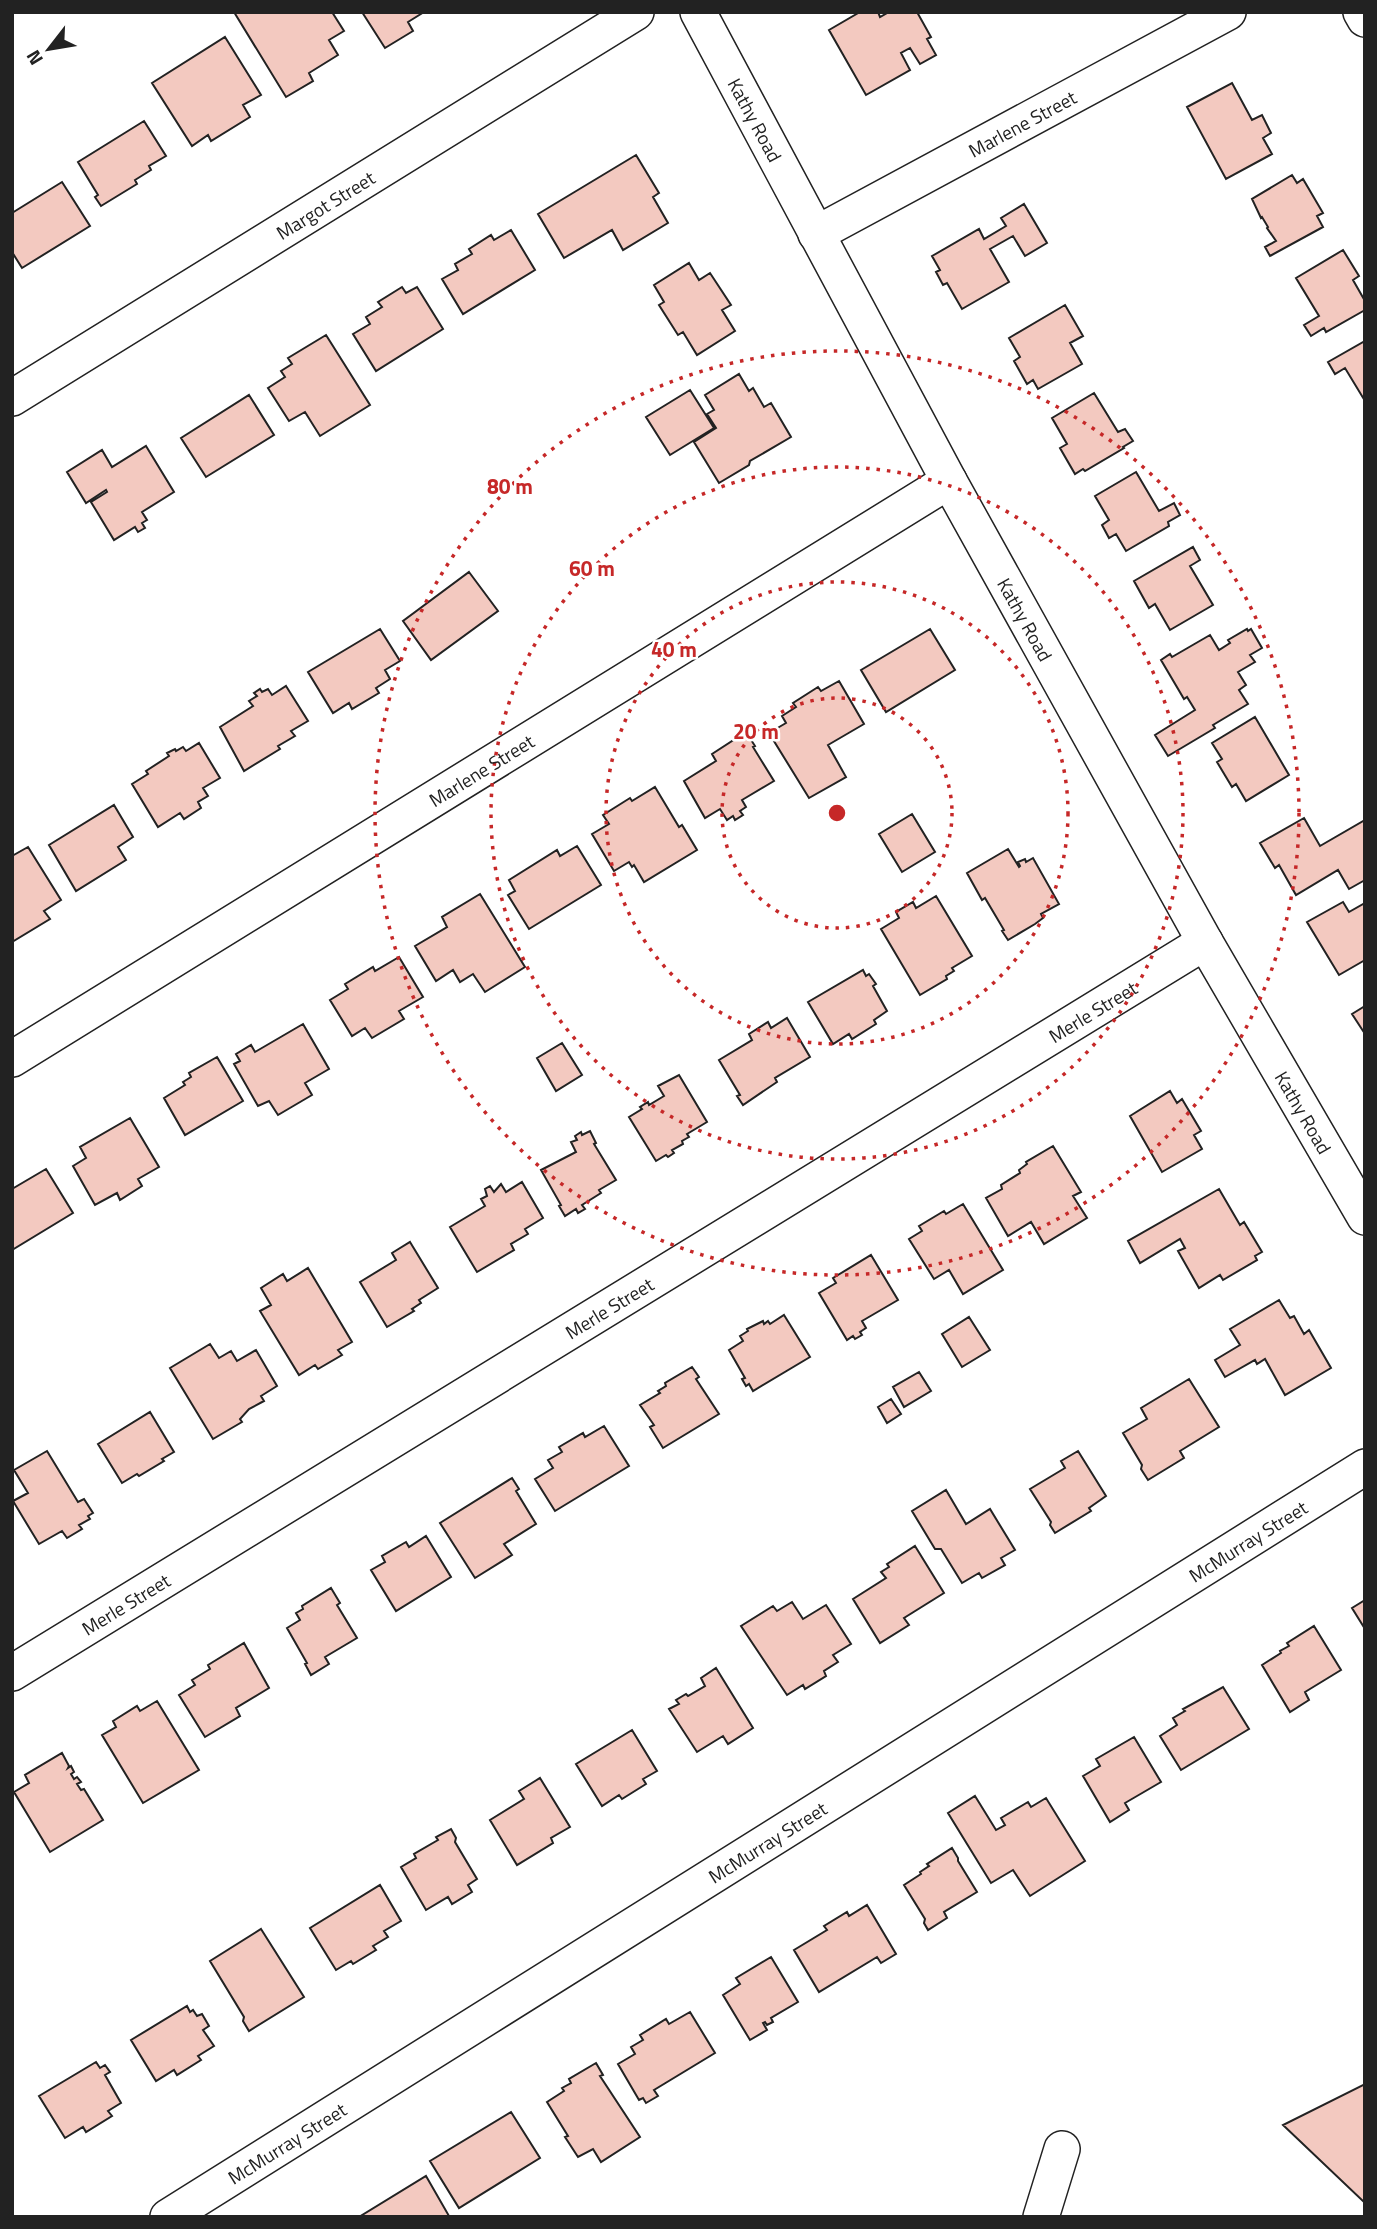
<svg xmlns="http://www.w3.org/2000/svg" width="1377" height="2229" viewBox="0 0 1377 2229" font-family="'Titillium Web',sans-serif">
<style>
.building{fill:#f3c9c0;stroke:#222;stroke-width:2}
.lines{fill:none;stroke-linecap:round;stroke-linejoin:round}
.minor-casing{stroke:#222;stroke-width:38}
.minor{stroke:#fff;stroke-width:35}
.ring{fill:none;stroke:#c62828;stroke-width:3.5;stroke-dasharray:3.5 7}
.labels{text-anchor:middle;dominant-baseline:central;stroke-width:5;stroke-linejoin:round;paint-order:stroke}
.street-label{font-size:19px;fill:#222;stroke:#fff}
.centre{fill:#c62828;stroke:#fff;stroke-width:3.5}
.ring-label{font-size:21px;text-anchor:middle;font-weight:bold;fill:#c62828;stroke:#fff;stroke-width:5;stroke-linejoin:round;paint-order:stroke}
</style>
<rect width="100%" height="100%" fill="#fff"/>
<path class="building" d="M234,12H332L344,31L329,40L338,55L309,73L313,81L286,97Z
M362,12H424L408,22L413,31L385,48Z
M860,12H878L880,17L889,12H917L931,37L927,39L936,55L920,64L910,48L901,53L910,70L866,95L829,30Z
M225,37L261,95L243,105L250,117L211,141L208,135L192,146L152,83Z
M1232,83L1252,120L1262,115L1271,133L1263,138L1272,154L1226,179L1187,107Z
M144,121L166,156L149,166L151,170L135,180L137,184L101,206L95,197L98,195L78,162Z
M636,155L659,193L653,197L668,223L623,250L612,230L564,258L538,214Z
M1292,175L1297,183L1303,179L1323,213L1317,216L1323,227L1270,256L1265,247L1276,241L1267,228L1268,227L1262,217L1261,218L1252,199Z
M62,182L90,226L22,268L12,252V213Z
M1024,204L1047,243L1025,256L1013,236L990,249L1009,282L962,309L947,283L943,285L936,272L940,270L932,256L979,229L984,239L1006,226L1001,218Z
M511,230L535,270L463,314L442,279L458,270L455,264L472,254L469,249L491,235L494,240Z
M1343,250L1359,276L1353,280L1365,301V310L1326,332L1324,328L1311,336L1304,325L1319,316L1296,278Z
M689,263L699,280L710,273L731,305L722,310L735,331L697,355L683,332L678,335L659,305L664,302L654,285Z
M402,287L406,293L417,287L443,329L376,371L353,334L370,324L366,317L382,307L378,302Z
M1065,305L1083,336L1070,343L1082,364L1038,389L1033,380L1027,384L1014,361L1020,357L1009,338Z
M326,335L370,405L320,436L305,412L289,421L268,388L285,377L281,371L292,364L288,358Z
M1365,341V401L1345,368L1335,374L1328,362Z
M739,374L749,391L753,388L764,407L771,403L791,437L750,461L749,465L719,483L694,442L716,428L707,414L714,410L705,395Z
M690,390L714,428L670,455L646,417Z
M1094,393L1118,432L1125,429L1133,441L1123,447L1124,448L1085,471L1083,469L1075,474L1060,448L1067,444L1052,418Z
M249,395L274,435L206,477L181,438Z
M146,446L174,492L142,512L147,520L142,523L145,528L138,532L135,527L114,540L91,502L107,492L106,490L86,503L67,472L102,450L112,467Z
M1136,472L1159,511L1174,503L1180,515L1168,522L1169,526L1126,551L1116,534L1109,538L1102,525L1109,520L1095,496Z
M1193,547L1200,560L1190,566L1213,605L1170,630L1155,604L1149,608L1134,581Z
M469,572L498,611L431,660L403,621Z
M380,629L400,661L385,670L390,679L376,688L379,693L352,709L349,703L333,713L308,672Z
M930,629L955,670L886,712L861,670Z
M1247,629L1248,631L1251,629L1262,648L1250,655L1255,662L1238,672L1246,685L1239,690L1248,704L1213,725L1215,728L1168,756L1155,735L1195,710L1187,697L1184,699L1161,660L1170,654L1172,657L1210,635L1219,650L1230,643L1228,640Z
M839,681L864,724L828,745L846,777L809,798L769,733L786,723L782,716L796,707L793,703L818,687L821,691Z
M286,686L308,721L291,731L295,736L278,746L280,749L244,771L220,727L253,706L249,701L257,696L254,693L260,689L262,692L268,689L272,695Z
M1255,717L1289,775L1246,801L1236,784L1232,787L1217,762L1222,759L1212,743Z
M746,732L755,746L753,747L774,781L742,800L746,807L740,811L743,815L735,820L733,816L727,820L720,809L705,818L684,781L716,761L712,754Z
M199,743L220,778L203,788L208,796L198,802L201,808L184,819L180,813L158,827L132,784L148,774L146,771L169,756L167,753L175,749L176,751L183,747L186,751Z
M655,787L679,827L682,825L697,850L644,882L634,865L632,867L629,862L614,871L592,834L609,824L603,815L630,798L632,801Z
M114,805L133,837L118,847L126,860L76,891L49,845Z
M912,814L935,852L902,872L879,834Z
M1304,818L1320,846L1365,820V880L1349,889L1338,870L1296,895L1279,865L1275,868L1260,843Z
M577,846L601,885L529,929L508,895L515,891L509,880L557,850L560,856Z
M28,847L61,900L44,911L50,919L12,942V856Z
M1008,849L1019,867L1020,866L1018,862L1025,859L1026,862L1033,858L1059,904L1041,914L1043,918L1035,924L1008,940L1002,931L1004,930L985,898L982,900L967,873Z
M480,894L525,967L485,992L473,974L460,982L453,970L436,981L415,946L447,927L442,917Z
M936,896L972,956L952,968L954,971L946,976L947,979L920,995L881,929L899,918L896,912L913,902L916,908Z
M1343,902L1349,912L1365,903V960L1339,975L1307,922Z
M399,957L423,997L399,1011L404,1019L372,1038L365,1028L352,1036L330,1000L348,989L345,984L373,967L375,971Z
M863,970L866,976L869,974L876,984L873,986L887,1011L874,1020L876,1024L852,1039L849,1034L833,1044L808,1002Z
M1365,1006V1034L1352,1014Z
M787,1018L810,1057L775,1078L777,1082L743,1105L737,1096L740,1095L719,1060L752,1040L749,1034L768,1022L771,1028Z
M303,1024L329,1069L305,1083L312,1095L278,1115L269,1101L258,1106L234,1064L240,1061L236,1054L251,1045L255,1052Z
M562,1043L582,1075L556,1091L537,1058Z
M217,1057L243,1101L185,1135L164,1098L185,1085L183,1082L191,1077L189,1073Z
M679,1075L707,1122L687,1134L689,1137L682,1141L683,1144L672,1150L674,1153L668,1157L666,1155L656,1161L629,1117L642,1109L640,1107L648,1102L649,1105L664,1096L658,1086Z
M1170,1091L1177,1103L1182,1099L1201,1131L1194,1135L1202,1149L1162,1172L1130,1116Z
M130,1118L159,1167L138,1179L142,1186L120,1200L117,1193L95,1205L73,1166L86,1158L80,1147Z
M590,1131L596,1143L594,1144L616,1180L599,1190L601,1193L582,1205L585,1209L578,1213L576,1209L565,1216L559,1206L561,1205L541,1170L576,1152L571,1142L577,1140L575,1136L581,1132L582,1135Z
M1053,1146L1081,1192L1073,1196L1087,1218L1044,1244L1031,1222L1008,1236L986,1198L1002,1189L1001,1185L1020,1173L1019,1170L1027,1164L1026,1162Z
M46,1169L73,1213L12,1250V1189Z
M522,1182L543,1218L525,1229L528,1234L511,1244L514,1250L477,1272L450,1227L485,1206L481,1199L487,1196L485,1189L490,1186L494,1192L501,1184L506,1192Z
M1219,1189L1240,1225L1244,1222L1262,1252L1255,1256L1257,1260L1223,1280L1220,1275L1199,1288L1178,1251L1185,1248L1180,1239L1140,1263L1128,1241Z
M963,1204L1003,1270L963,1294L949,1270L934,1279L909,1239L922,1231L919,1226L944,1211L946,1214Z
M410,1242L438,1288L419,1300L421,1303L412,1309L414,1311L387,1327L360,1282L396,1260L392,1253Z
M871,1255L898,1300L862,1321L866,1328L860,1332L862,1335L855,1339L853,1336L847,1340L819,1293L836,1283L833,1278Z
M308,1268L352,1342L338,1350L342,1355L318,1369L315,1365L299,1375L260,1311L271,1305L261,1288L283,1274L287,1281Z
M1279,1300L1290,1318L1294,1316L1304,1334L1309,1330L1331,1368L1285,1395L1265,1359L1257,1364L1255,1360L1225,1377L1215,1360L1240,1345L1230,1329Z
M784,1315L810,1357L753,1391L749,1384L746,1386L742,1379L745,1378L729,1350L743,1341L740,1336L748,1331L747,1329L763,1321L764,1324L768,1321L770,1324Z
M969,1317L990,1350L962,1367L942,1334Z
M210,1344L219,1358L231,1351L237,1361L256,1350L277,1386L261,1396L264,1401L249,1409L240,1419L242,1422L213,1439L170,1368Z
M692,1367L699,1377L696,1379L719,1414L663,1448L650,1427L654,1425L640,1405L660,1393L658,1391L666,1386L665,1383Z
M919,1372L931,1391L904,1407L893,1387Z
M1189,1379L1219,1427L1180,1451L1184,1458L1148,1480L1141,1469L1142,1465L1123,1433L1147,1419L1141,1408Z
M891,1399L901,1414L887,1423L878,1407Z
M150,1412L174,1452L162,1459L164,1461L139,1476L137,1474L122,1483L98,1444Z
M604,1426L629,1466L555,1511L535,1479L553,1468L548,1460L562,1452L559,1447L583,1433L585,1437Z
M47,1451L78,1502L84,1499L93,1513L88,1516L90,1519L79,1525L82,1529L67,1538L62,1531L39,1544L13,1501L28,1493L14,1470Z
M1078,1451L1106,1496L1089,1508L1091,1511L1055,1533L1050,1525L1051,1522L1030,1489L1065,1468L1061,1461Z
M512,1478L519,1489L516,1491L536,1524L504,1544L512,1555L475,1578L440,1523Z
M946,1490L966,1524L990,1509L1015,1550L1001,1558L1005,1565L982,1578L979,1573L962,1583L941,1549H935L912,1511Z
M426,1536L451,1577L396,1611L371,1570L385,1562L382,1556L406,1542L409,1547Z
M915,1546L944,1593L904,1618L909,1625L880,1643L853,1599L886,1578L881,1572L889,1567L887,1564Z
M331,1588L340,1603L337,1605L357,1638L325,1657L329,1664L311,1675L305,1664L307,1663L287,1628L300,1620L296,1613L303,1609L302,1606Z
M1365,1600V1629L1352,1608Z
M792,1602L803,1619L826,1605L851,1644L833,1655L838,1662L824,1671L826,1676L805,1689L803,1685L787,1695L741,1626L773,1606L777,1611Z
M1314,1626L1341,1670L1305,1692L1309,1700L1290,1712L1262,1665L1281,1653L1280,1651L1289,1646L1287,1643Z
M244,1643L269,1688L236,1708L240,1716L205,1737L179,1695L195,1685L192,1680L210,1669L208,1665Z
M716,1668L753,1728L728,1744L723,1736L697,1752L669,1709L679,1704L676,1700L686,1694L688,1696L705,1686L701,1678Z
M1223,1687L1249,1729L1181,1770L1160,1736L1177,1725L1173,1718L1185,1711L1183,1709Z
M157,1701L199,1770L143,1803L102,1735L116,1727L113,1721L137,1706L140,1711Z
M632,1730L657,1771L643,1779L646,1784L622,1799L619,1795L602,1806L576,1764Z
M1134,1737L1161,1782L1125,1803L1129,1810L1110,1822L1083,1776L1100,1766L1096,1759Z
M62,1753L69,1766L68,1768L71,1766L74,1772L71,1774L74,1779L77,1777L81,1782L77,1784L81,1790L84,1789L103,1820L50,1852L14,1792L29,1783L25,1775Z
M540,1778L570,1827L551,1838L553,1843L517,1865L490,1820L524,1799L519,1791Z
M975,1796L996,1830L1005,1825L1001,1818L1028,1802L1031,1807L1046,1798L1085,1861L1030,1896L1013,1870L991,1883L948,1813Z
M451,1829L456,1838L455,1842L477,1879L468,1885L472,1892L452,1904L448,1897L426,1910L401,1867L416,1858L414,1854L438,1840L436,1837Z
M952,1848L958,1858V1861L977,1892L944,1912L947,1918L928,1930L924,1923L925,1919L904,1885L921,1874L920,1872L929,1866L927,1864Z
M380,1885L401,1921L384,1931L388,1937L373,1946L376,1950L353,1964L351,1961L336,1970L310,1928Z
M867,1905L896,1954L881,1963L877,1957L819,1992L794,1950L827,1930L824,1926L847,1912L849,1916Z
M261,1929L304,1997L249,2031L243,2021L244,2017L210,1961Z
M771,1957L798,2002L771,2018L773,2022L767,2025L765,2022L763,2023L767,2030L750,2040L723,1995L740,1984L736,1978Z
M187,2006L190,2012L193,2010L197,2016L202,2014L209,2026L203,2030L214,2046L198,2056L201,2060L177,2075L174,2070L156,2081L131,2040Z
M690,2012L715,2053L654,2090L658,2096L646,2103L643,2098L639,2100L618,2064L635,2054L631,2047L643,2040L640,2035L666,2019L669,2024Z
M96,2062L100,2068L105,2065L110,2072L105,2075L121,2103L108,2111L112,2116L86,2132L83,2127L65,2138L39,2096Z
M596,2063L603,2075L600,2076L640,2137L601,2162L593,2149L578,2157L565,2137L568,2136L547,2102L564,2091L562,2088L571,2083L569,2079Z
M1365,2084V2203L1283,2125Z
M511,2112L540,2158L459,2208L430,2161Z
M426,2176L449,2216L448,2217H359Z"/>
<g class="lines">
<g class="minor-casing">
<g id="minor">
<path id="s1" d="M698,12L949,481L1205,942L1365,1217"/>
<path d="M1361,12L1365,19"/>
<path id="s2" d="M816,234L1228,12"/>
<path id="s3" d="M12,398L636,12"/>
<path id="s4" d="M12,1059L949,481"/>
<path id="s5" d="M12,1673L1205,942"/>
<path id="s6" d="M168,2217L1365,1467"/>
<path d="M1041,2217L1062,2149"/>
</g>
</g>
<use href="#minor" class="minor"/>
</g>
<g class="ring">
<circle cx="837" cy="813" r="115"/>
<circle cx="837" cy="813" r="231"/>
<circle cx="837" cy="813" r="346"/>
<circle cx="837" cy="813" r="462"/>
</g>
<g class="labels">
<g class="street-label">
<text stroke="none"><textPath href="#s1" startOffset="122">Kathy Road</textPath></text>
<text stroke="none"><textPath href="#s2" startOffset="234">Marlene Street</textPath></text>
<text stroke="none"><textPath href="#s3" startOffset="368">Margot Street</textPath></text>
<text stroke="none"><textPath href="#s1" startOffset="690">Kathy Road</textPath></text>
<text stroke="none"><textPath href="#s4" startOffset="551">Marlene Street</textPath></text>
<text stroke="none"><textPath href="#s5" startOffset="1267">Merle Street</textPath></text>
<text stroke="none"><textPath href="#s1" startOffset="1256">Kathy Road</textPath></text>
<text stroke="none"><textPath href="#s5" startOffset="700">Merle Street</textPath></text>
<text stroke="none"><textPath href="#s6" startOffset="1274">McMurray Street</textPath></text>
<text stroke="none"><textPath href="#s5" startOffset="133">Merle Street</textPath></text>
<text stroke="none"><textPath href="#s6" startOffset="707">McMurray Street</textPath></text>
<text stroke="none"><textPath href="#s6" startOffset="140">McMurray Street</textPath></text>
</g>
</g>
<circle cx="837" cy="813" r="10" class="centre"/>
<g class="ring-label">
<text x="510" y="494">80 m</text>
<text x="592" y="576">60 m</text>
<text x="674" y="657">40 m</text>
<text x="756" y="739">20 m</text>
</g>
<rect width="1377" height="2229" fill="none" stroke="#222222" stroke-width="28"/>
<g transform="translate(49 49) rotate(239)" stroke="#ffffff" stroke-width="5" paint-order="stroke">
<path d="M0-5L12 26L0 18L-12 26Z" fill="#222222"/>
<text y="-10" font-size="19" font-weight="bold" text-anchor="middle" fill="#222222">N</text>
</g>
</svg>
